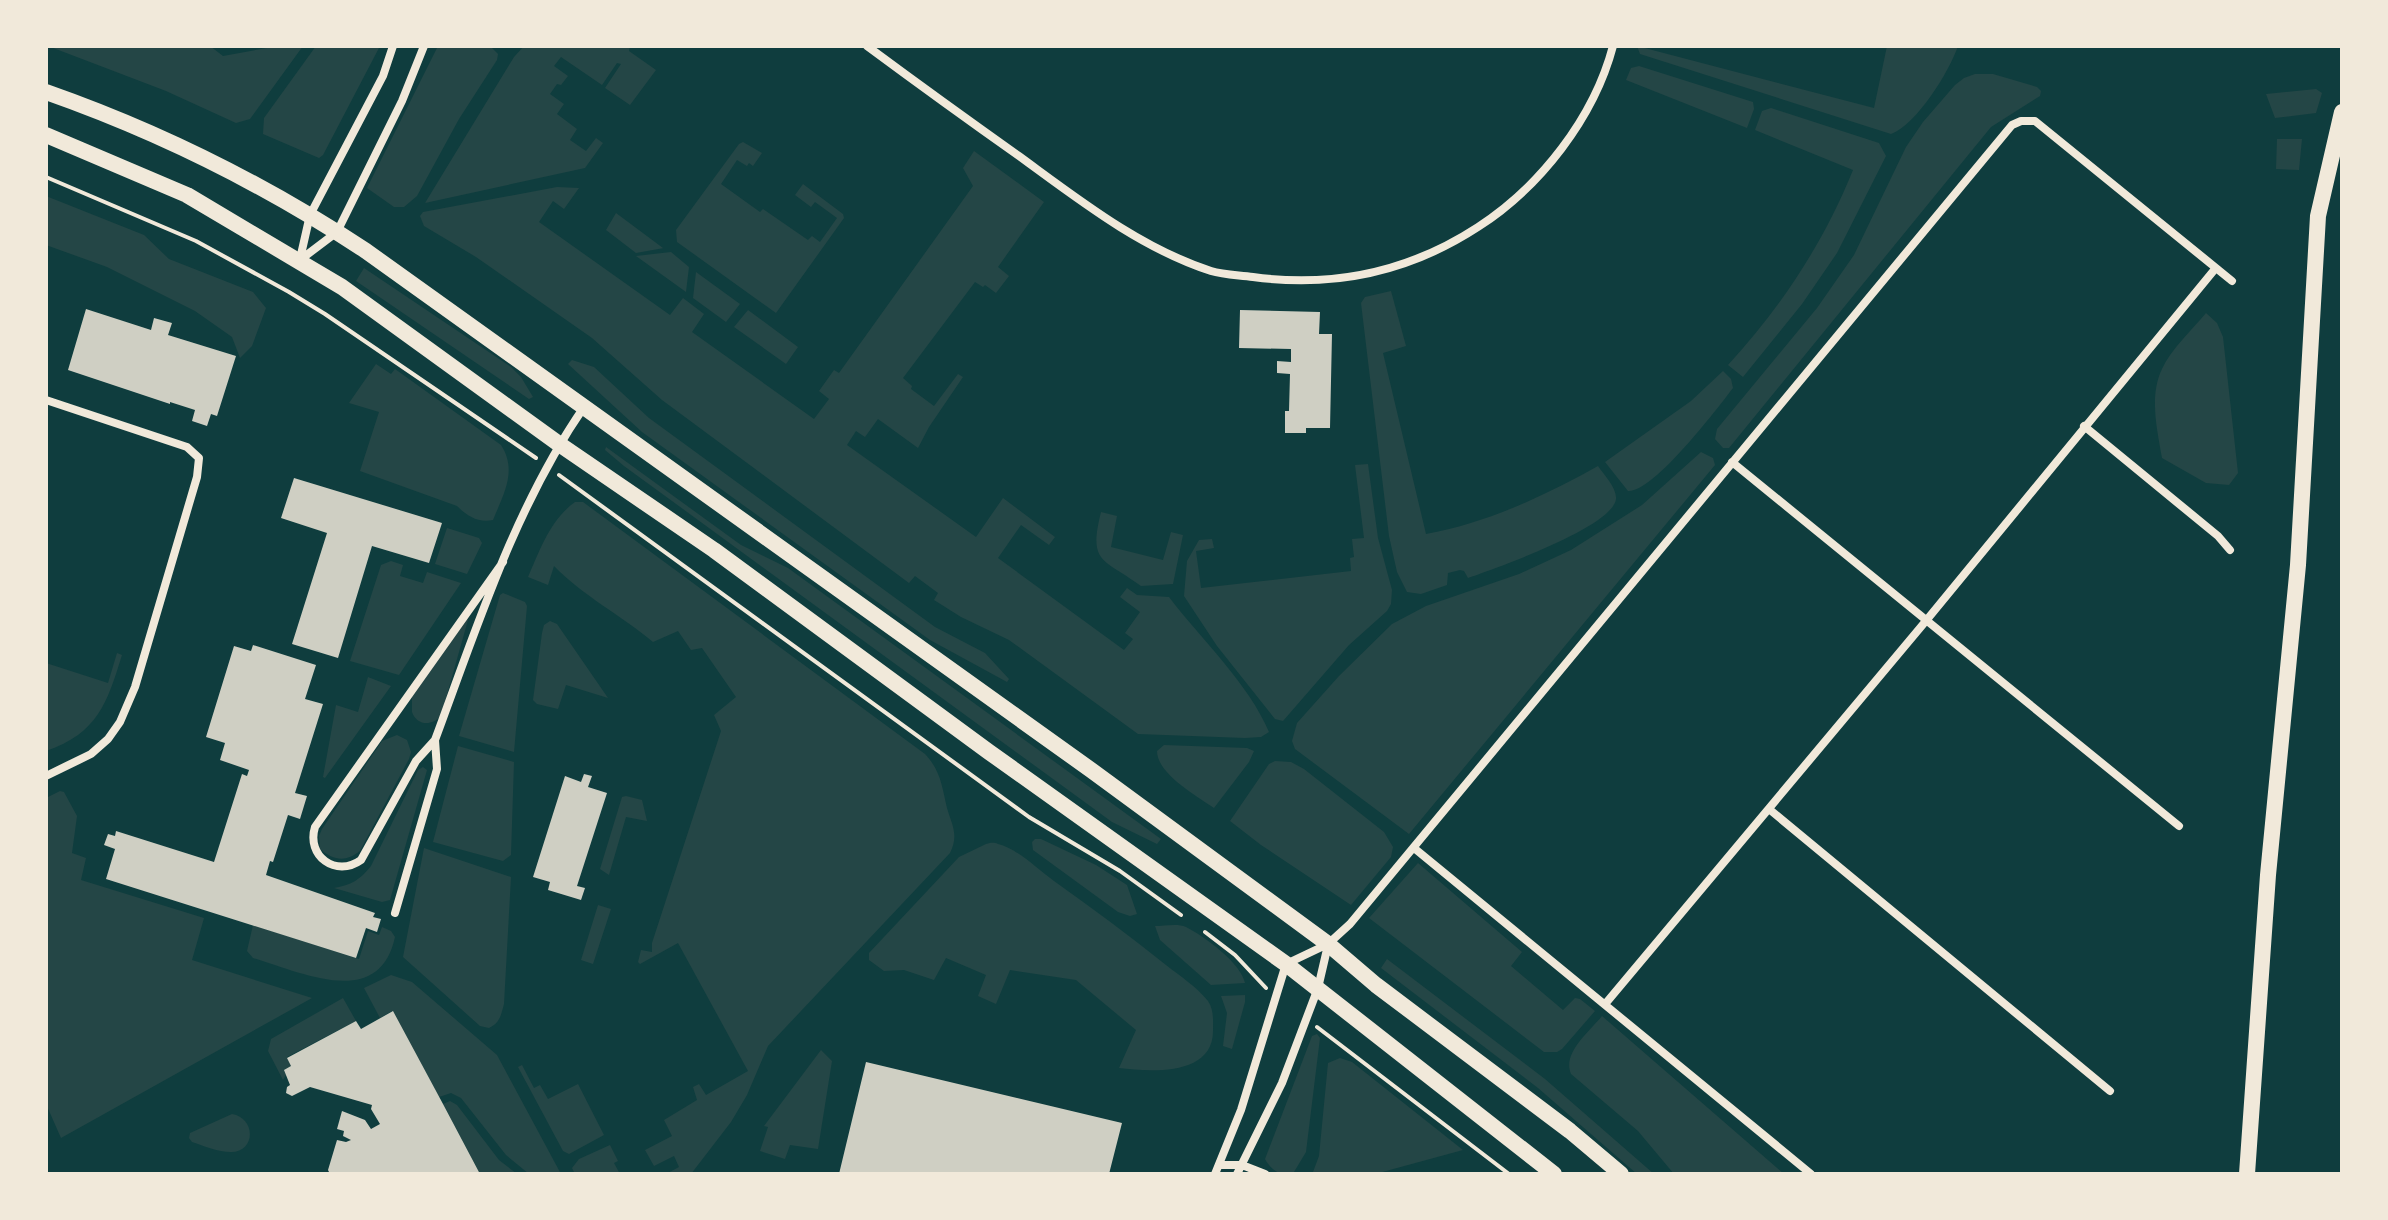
<svg xmlns="http://www.w3.org/2000/svg" width="2388" height="1220" viewBox="0 0 2388 1220" font-family="'Exo 2',sans-serif">
<style>
.green{fill:#244646}
.building{fill:#cfcfc3}
.lines{fill:none;stroke-linecap:round;stroke-linejoin:round}
.path{stroke:#f1e9da;stroke-width:4}
.minor{stroke:#f1e9da;stroke-width:8}
.secondary{stroke:#f1e9da;stroke-width:16}
</style>
<rect width="100%" height="100%" fill="#0f3d3e"/>
<path class="green" d="M48,46H210L223,56L278,46H303L250,119L236,123L166,91Z
M316,46H380L323,155L319,158L263,134L264,118Z
M438,46H490L498,54L497,60L459,119L417,196L404,207H394L367,188Z
M524,46H630L629,51L656,70L630,105L605,88L621,64L617,63L602,85L561,57L554,66L568,76L561,85L557,84L550,94L564,104L557,114L577,129L570,140L586,151L596,138L603,143L585,168L425,203L514,57Z
M1637,46L1874,108L1887,46H1958C1949,72 1917,124 1891,134L1640,54Z
M1639,66L1753,102L1754,109L1747,128L1626,80L1631,68Z
M1975,74H1993L2037,87L2041,91L2040,96L1991,127L1729,448H1723L1715,439L1717,429L1817,308L1854,255L1906,147L1923,122L1955,85L1964,78Z
M2316,89L2322,93L2316,113L2275,118L2266,94Z
M1771,108L1879,143L1886,156L1837,253L1802,304L1743,377L1728,365C1781,307 1823,244 1853,170L1755,130L1762,111Z
M2277,139H2302L2299,170L2276,169Z
M743,142L762,153L753,166L749,163L747,166L737,160L721,184L760,212L763,209L808,240L812,236L820,242L837,218L815,202L811,207L795,195L803,184L843,214L844,218L776,313L677,242L676,230L739,144Z
M974,151L1044,202L998,267L1009,276L996,293L985,285L983,287L975,282L903,378L912,386L911,389L934,406L958,374L963,377L929,427L918,448L878,419L865,437L856,431L847,445L976,537L1003,498L1055,537L1049,545L1021,525L998,558L1124,650L1133,639L1125,633L1140,612L1120,597L1127,588L1137,595L1169,597C1201,639 1249,684 1269,732L1261,737L1245,738L1138,734L1009,640L961,617L934,600L938,593L915,576L909,583L662,400L592,338L476,257L424,226L420,216L423,212L557,187L579,188L564,209L553,201L539,222L670,315L683,298L704,314L692,332L814,419L829,399L819,391L834,370L839,373L973,186L963,168Z
M46,196L144,235L169,259L253,292L266,308L252,346L240,358L232,337L195,311L107,267L46,245Z
M616,213L663,248H664L636,253L606,230Z
M671,252L689,267L686,292L636,256Z
M364,268L511,367L521,377L533,397L529,399L356,281Z
M696,272L740,304L726,322L693,298Z
M1391,291L1406,346L1383,353L1426,534C1487,523 1544,496 1598,466C1604,475 1617,488 1616,499C1613,527 1494,569 1468,578L1464,571L1460,570L1448,573L1447,585L1421,594L1407,592L1397,572L1389,536L1361,303L1365,297Z
M748,310L798,347L786,364L734,327Z
M2206,313L2217,323L2223,337L2238,473L2229,485L2206,483L2162,458C2157,429 2149,396 2162,369C2171,349 2192,330 2206,313Z
M572,360L594,367L649,418L935,627L985,653L1009,679L1007,682L930,640L642,432L568,364Z
M376,364L391,374L395,369L501,445C518,471 503,495 493,520C478,523 467,516 457,506L360,471L379,412L349,403Z
M1723,371L1731,379L1733,388C1717,409 1653,493 1628,491L1605,462L1691,401Z
M606,447L741,545L788,568L1161,839L1157,844L1112,822L624,466L605,450Z
M1701,452L1713,458L1715,465L1409,834L1295,749L1292,741L1297,723L1339,676L1392,624L1426,606L1519,574L1571,550L1642,505Z
M1368,464L1378,538L1392,590L1391,604L1387,611L1349,645L1283,721L1275,719L1217,646L1184,596L1187,561L1199,540L1212,539L1214,548L1196,551L1201,588L1351,571L1350,558L1354,557L1352,539L1364,538L1355,465Z
M575,502H583L925,754C941,771 942,787 947,808C952,825 959,835 950,853L768,1046L747,1095L731,1122L691,1174H666L679,1167L674,1156L654,1166L645,1150L672,1136L664,1120L697,1100L693,1087L699,1084L706,1095L748,1071L678,943L640,964L638,962L641,950L652,952V943L721,731L714,715L736,697L702,648L691,650L678,631L653,642C621,615 583,596 554,566L548,585L528,577C540,550 550,520 575,502Z
M1101,512L1117,516L1111,547L1163,560L1171,532L1183,535L1173,584L1141,586C1103,558 1088,564 1101,512Z
M447,528L479,538L482,543L467,574L435,564Z
M391,561L403,565L400,576L423,583L427,572L461,583L399,675L350,661L381,565Z
M503,593L525,602L527,606L514,752L459,736L500,595Z
M466,618L468,620L441,716C432,726 417,726 412,712V697Z
M550,621L557,624L608,698L566,685L558,709L537,704L533,700L542,633L544,625Z
M117,653L122,655C107,703 98,733 46,751V663L108,683Z
M368,677L391,686L325,778L323,777L336,705L358,712Z
M397,735L407,740L411,752L409,759L360,851C346,862 334,861 320,849L319,836L322,829L382,741Z
M1164,745L1247,748L1254,751L1249,762L1214,808C1197,796 1157,774 1157,751Z
M458,746L514,762L511,855L503,861L433,842Z
M1275,761L1291,762L1304,769L1384,832L1393,847L1391,857L1351,905L1261,845L1230,821L1269,764Z
M423,767L427,770L390,900L382,902L334,888C351,885 360,880 371,866L418,770Z
M60,791L64,792L77,816L72,853L86,858L81,880L204,918L192,960L312,998L61,1138L46,1104V798Z
M626,796L642,800L647,821L626,817L609,875L600,869L622,797Z
M1035,839H1041L1096,865L1127,885L1137,914L1130,916L1118,912L1033,850L1032,842Z
M986,844C991,843 993,842 998,844C1018,849 1037,869 1054,881C1092,908 1130,936 1166,965C1180,976 1197,987 1208,1001C1214,1010 1213,1020 1213,1031C1213,1076 1151,1072 1119,1068L1136,1030L1076,980L1010,970L996,1004L978,996L986,975L946,958L934,980L904,970L884,971L869,960V953L959,857Z
M424,848L511,877L504,1004C501,1015 500,1023 489,1028L480,1026L403,957Z
M1418,863L1522,952L1511,966L1563,1010L1575,998L1580,999L1595,1011L1562,1049L1557,1052H1544L1369,918Z
M598,905L611,909L593,964L581,960Z
M253,925L359,959L368,931L379,935L382,927L391,931L395,937C379,1011 301,972 253,958L247,951Z
M1155,926C1164,926 1178,923 1186,927C1204,936 1241,963 1245,983L1211,985L1160,940Z
M1387,959L1545,1079L1654,1174H1637L1538,1088L1381,968Z
M391,975L412,982L497,1055L561,1174H529L506,1155L461,1098L451,1093L439,1097L392,1011L380,1018L364,988Z
M1245,995V1002L1232,1049L1223,1046L1227,1013L1221,996Z
M343,998L356,1021L287,1057L291,1066L283,1080L268,1051L271,1039Z
M1602,1016L1784,1174H1674L1638,1131L1571,1074C1562,1053 1589,1032 1602,1016Z
M1317,1034L1320,1038L1306,1152L1294,1172C1280,1177 1271,1170 1265,1159L1312,1036Z
M821,1050L832,1061L818,1149L790,1145L785,1159L760,1151L768,1127L764,1126Z
M1340,1058L1352,1062L1463,1150L1375,1174H1315L1313,1172L1319,1156L1328,1063Z
M522,1065L534,1088L540,1085L548,1099L578,1084L604,1135L569,1154L563,1151L518,1067Z
M450,1101L457,1105L499,1160L517,1174H480L443,1104Z
M232,1114C256,1118 256,1152 231,1152C218,1152 204,1146 192,1142L189,1138L190,1133Z
M610,1145L618,1161L614,1163L620,1174H575L572,1168L579,1159Z"/>
<path class="building" d="M86,309L151,330L154,318L172,323L168,335L236,356L217,416L211,414L207,426L192,421L195,410L170,402V404L68,370Z
M1240,310L1320,312L1319,334H1332L1330,428H1306V433H1285V411H1289L1290,374L1277,373V361L1291,362V349L1239,348Z
M294,478L442,523L429,563L372,546L338,658L292,644L327,533L281,518Z
M253,645L316,665L305,699L323,704L295,793L307,796L300,819L288,815L273,862L270,861L266,875L375,913L373,917L381,919L377,932L366,928L356,958L106,879L115,849L104,845L108,834L115,836L116,831L214,862L242,774L247,776L249,770L220,760L225,743L206,737L234,646L251,651Z
M584,774L592,776L588,787L607,793L577,886L585,888L581,900L548,890L550,882L533,877L565,776L581,782Z
M393,1011L443,1104L480,1174H330L328,1170L337,1140L346,1142L351,1140L343,1136L344,1131L337,1129L342,1111L365,1120L371,1129L380,1124L371,1109L372,1105L310,1087L292,1096L286,1093L287,1087L290,1085L284,1070L291,1066L287,1058L356,1021L361,1029Z
M866,1062L1122,1123L1109,1174H839Z"/>
<g class="lines">
<path class="path" d="M46,177L196,241L289,292L325,314L536,458
M559,475L1029,817L1120,871L1181,915
M1205,932L1235,955L1266,988
M1317,1027L1509,1174"/>
<path class="minor" d="M867,46C917,83 968,120 1019,156C1078,199 1140,248 1211,271C1224,275 1239,275 1253,277C1334,288 1409,272 1478,227C1540,187 1594,118 1613,46
M300,259L310,215L383,76L393,46
M300,260L337,232L402,101L424,46
M46,400L187,447L199,458L197,477L135,687L120,722L108,739L91,754L46,776
M2084,426L2218,536L2230,550
M1732,462L2179,826
M503,562L315,827C306,856 336,878 361,860L416,761L435,740C477,627 515,507 584,407
M1769,809L2110,1091
M1414,848L1811,1174
M395,913L437,769L435,740
M1606,1003L1925,622L2215,269
M1220,1165H1242L1265,1174
M1215,1174L1241,1110L1286,964L1328,944L1350,924L2012,125L2021,121H2035L2232,281
M1237,1174L1282,1083L1318,988L1328,945"/>
<path class="secondary" d="M46,92C160,132 266,185 366,251L1091,770L1328,944L1376,985L1570,1131L1621,1174
M46,135L187,195L342,287L559,444L714,550L989,752L1286,964L1554,1174
M2247,1174L2268,875L2298,565L2318,216L2342,112"/>
</g>
<rect width="2388" height="1220" fill="none" stroke="#f1e9da" stroke-width="96"/>
</svg>
